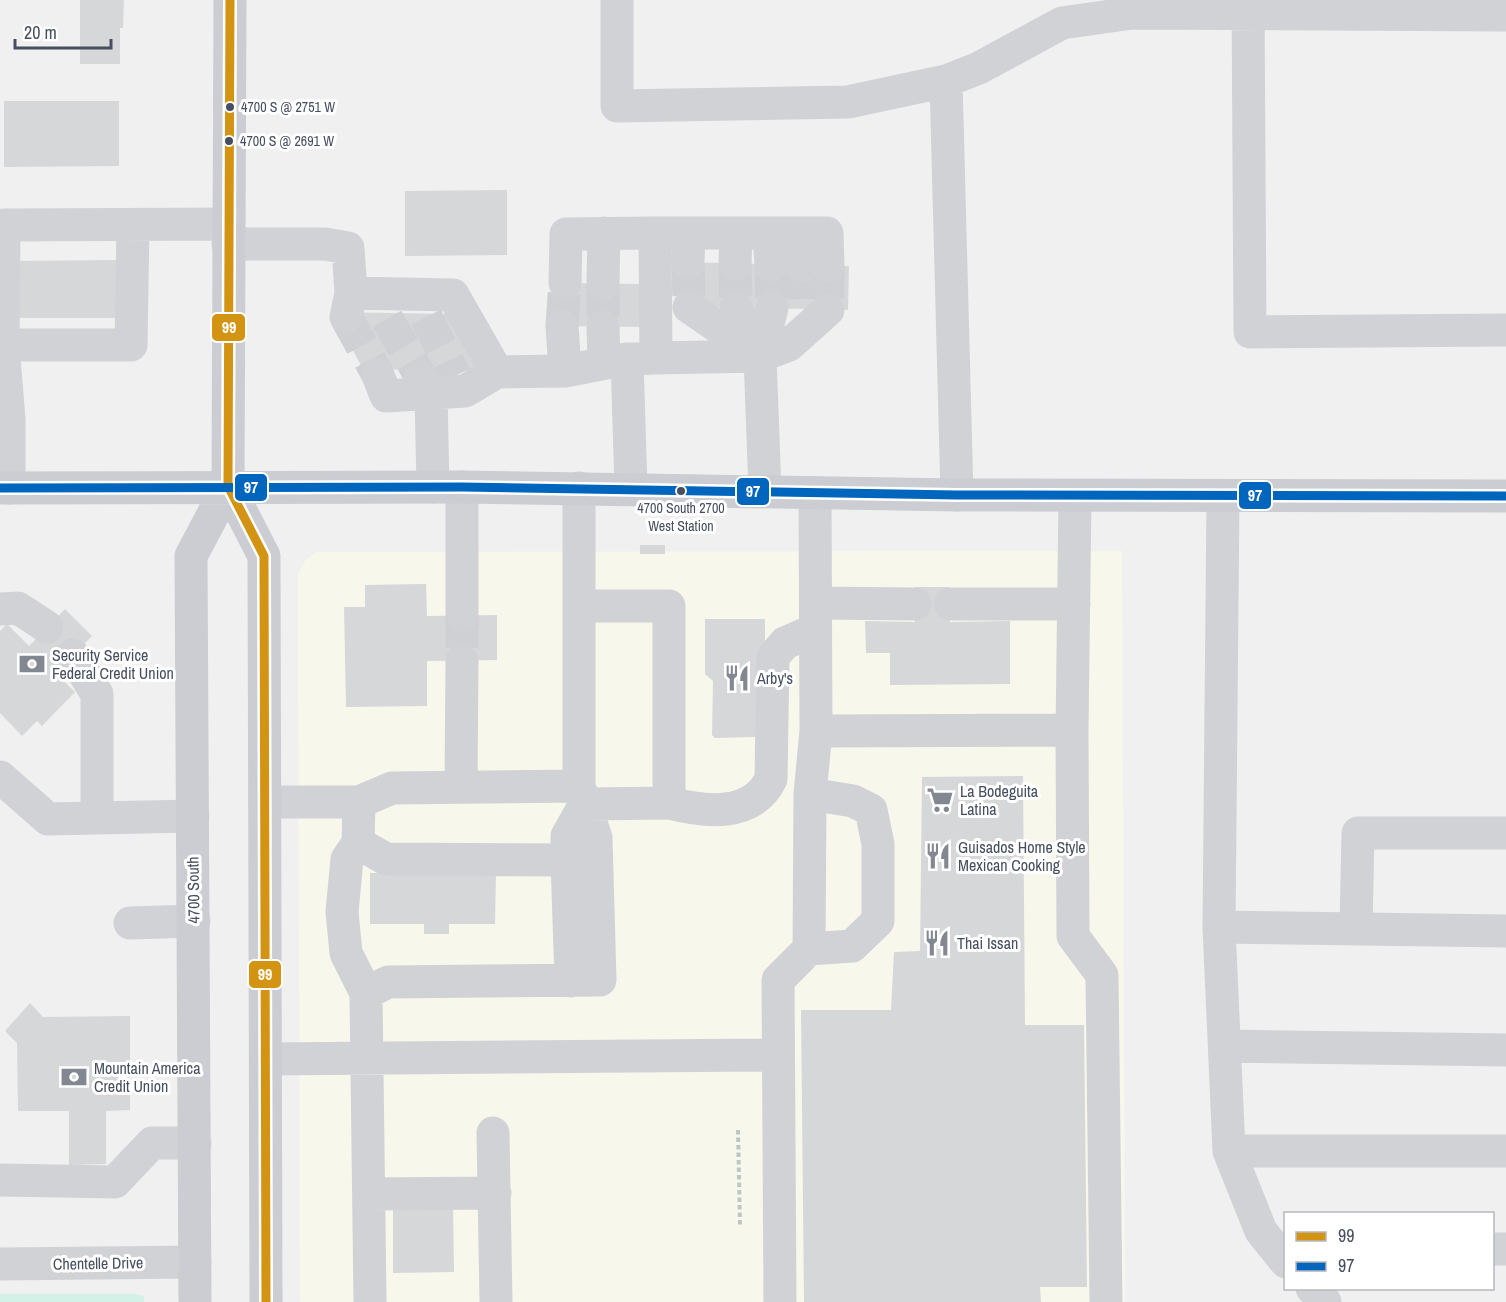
<svg xmlns="http://www.w3.org/2000/svg" width="1506" height="1302" viewBox="0 0 1506 1302" font-family="'Archivo Narrow',sans-serif">
<style>
.commercial{fill:#f8f7ec}
.green{fill:#d3f1e6}
.building{fill:#d6d7d9}
.lines{fill:none;stroke-linecap:round;stroke-linejoin:round}
.minor-tunnel{stroke:#cfd0d3;stroke-width:33;stroke-dasharray:33 16;stroke-linecap:butt}
.path{stroke:#bbc7c6;stroke-width:4;stroke-dasharray:4.5 3;stroke-linecap:butt}
.minor{stroke:#d1d2d6;stroke-width:33}
.major{stroke:#cbcdd2;stroke-width:33}
.bus-1-casing{stroke:#fff;stroke-width:14}
.bus-2-casing{stroke:#fff;stroke-width:14}
.bus-1{stroke:#d49413;stroke-width:9}
.bus-2{stroke:#0065bd;stroke-width:9}
.bus-dot{fill:#464e5f;stroke:#fff;stroke-width:2}
.labels{text-anchor:middle;dominant-baseline:central;stroke-width:6;stroke-linejoin:round;paint-order:stroke}
.bus-label{font-size:14px;fill:#464e5f;stroke:#fff;text-anchor:start}
.poi-label{font-size:16px;fill:#464e5f;stroke:#fff;text-anchor:start}
.street-label{font-size:16px;fill:#464e5f;stroke:#fff}
.line-badge{stroke:#fff;stroke-width:2}
.badge-label{font-size:16px;text-anchor:middle;font-weight:bold;fill:#fff}
</style>
<rect width="100%" height="100%" fill="#f1f0f0"/>
<path class="commercial" d="M1122,551L1125,1302H300L298,574L305,561L316,552Z"/>
<path class="green" d="M0,1294H135L144,1296V1302H0Z"/>
<path class="building" d="M80,0H124L123,28H120V64H80Z
M4,101H119V166L4,167Z
M507,190V255L405,256V191Z
M117,260V318H13L12,261Z
M680,262L849,266L848,310L679,306Z
M554,283L642,284V327L554,326Z
M332,312L453,314L483,371L363,369Z
M640,545H665V554H640Z
M426,584L427,616L497,615V660L427,661V706L346,707L344,607H365V585Z
M915,587H949L950,622L1010,621V684L890,685V653H866L865,621L915,622Z
M65,609L92,636L55,673L75,692L42,726L37,721L22,736L0,713V631L7,624L29,646Z
M705,619H765V712L756,737L715,738L712,735L713,681L705,674Z
M1023,776L1025,1025H1084L1087,1287H1040L1041,1302H804L801,1010H891L894,952L920,951L922,777Z
M370,873H496L495,924H449V934H424V924H370Z
M30,1003L43,1017L130,1016V1110L106,1111V1164L69,1165V1111H18L17,1043L5,1031Z
M453,1202L454,1272L393,1273V1203Z"/>
<g class="lines">
<path class="minor-tunnel" d="M688,263L689,307
M735,264L736,308
M771,265L772,308
M803,266L804,309
M828,266V310
M603,284V327
M346,317L378,375
M426,317L455,376
M387,319L421,377
M562,326L565,283
M462,615V661"/>
<path class="path" d="M738,1130L740,1226"/>
<path class="minor" d="M617,0V106L848,102L946,81L979,68L1062,23L1132,13L1506,15
M1248,0L1250,332L1506,330
M946,81L957,495
M769,233L771,265
M802,234L803,266
M228,244H325L348,248L351,293L346,317
M688,263L689,233
M735,264L736,233
M565,283L566,234L655,233
M603,284L604,233
M351,293L453,295L497,372L565,371L627,359
M689,307L760,356
M736,308L760,355
M562,326L565,371
M603,327L604,363
M3,345H131L133,225
M760,356L772,308
M656,358L760,356L776,340
M378,375L386,396L465,391L497,372
M421,377L431,394L433,487
M462,487V615
M9,488V419L3,345L4,225L228,224
M631,488L627,359L656,358L655,233H827L828,266
M765,491L760,356L789,345L828,310
M1075,496L1072,730L1073,936L1102,975L1106,1302
M1223,497L1219,927L1229,1151L1261,1231L1286,1262
M816,603L915,604
M950,604H1074
M0,609L18,608L47,627
M73,655L97,694V817
M816,731L1072,730
M0,777L48,819L193,816
M461,787L462,661
M265,802H359L392,788L579,786
M359,802L358,843L347,859L342,912L346,953L366,993L370,1302
M669,803C705,812 752,818 771,779L773,657L785,643L815,630
M358,843L386,859L567,860L571,981
M567,860V836L585,804L669,803V606H579
M130,923L194,921
M1219,927L1506,931
M1356,929L1358,833H1506
M809,949L852,946L878,921V844L871,810L853,801L810,794
M366,993L388,982L600,980L596,838L579,786V488
M1225,1046L1506,1050
M266,1059L777,1055
M493,1133L496,1302
M1229,1151H1506
M0,1180L115,1182L152,1143H195
M369,1194L495,1193
M1492,1249H1506
M0,1264L195,1262
M1312,1288L1325,1302
M780,1302L778,980L809,949L810,794L816,731L815,493"/>
<path class="major" d="M230,0L228,486L264,556L266,1302
M0,488L462,487L957,495L1506,496
M195,1302L191,556L228,486"/>
<g class="bus-1-casing">
<path id="bus-1" d="M230,0L228,486L264,556L266,1302"/>
</g>
<g class="bus-2-casing">
<path id="bus-2" d="M0,488L462,487L957,495L1506,496"/>
</g>
<use href="#bus-1" class="bus-1"/>
<use href="#bus-2" class="bus-2"/>
</g>
<defs>
<g id="bank-bare" transform="scale(2.07)"><path d="M-6-4H6V4H-6ZM0-2.3a2.3 2.3 0 1 0 0 4.6a2.3 2.3 0 1 0 0-4.6Z" fill="#828792" stroke="#fff" stroke-width="2.5" paint-order="stroke"/></g>
<g id="restaurant-bare" transform="scale(2.07)"><path d="M-5-6h1v4h1v-4h1v4h1v-4h1v5L-1.5 .5V6h-2V.5L-5-1ZM5-6V6H3V1.5H1.5Q1.5-4 5-6Z" fill="#828792" stroke="#fff" stroke-width="2.5" paint-order="stroke"/></g>
<g id="supermarket-bare" transform="scale(2.07)"><path d="M-6-5.5h2.5l.6 2H6L4.5 2H-2.5L-4.4-4H-6ZM-1.5 3.2a1.3 1.3 0 1 0 .1 0ZM3 3.2a1.3 1.3 0 1 0 .1 0Z" fill="#828792" stroke="#fff" stroke-width="2.5" paint-order="stroke"/></g>
</defs>
<g fill-rule="evenodd">
<use href="#bank-bare" x="32" y="664"/>
<use href="#restaurant-bare" x="737" y="678"/>
<use href="#supermarket-bare" x="940" y="800"/>
<use href="#restaurant-bare" x="938" y="856"/>
<use href="#restaurant-bare" x="937" y="943"/>
<use href="#bank-bare" x="74" y="1077"/>
</g>
<g class="bus-dot">
<circle cx="230" cy="107" r="5"/>
<circle cx="229" cy="141" r="5"/>
<circle cx="681" cy="491" r="5"/>
</g>
<g class="labels">
<g class="bus-label">
<text x="241" y="107">4700 S @ 2751 W</text>
<text x="240" y="141">4700 S @ 2691 W</text>
<text x="681" y="508" text-anchor="middle">4700 South 2700<tspan x="681" dy="18">West Station</tspan></text>
</g>
<g class="poi-label">
<text x="52" y="655">Security Service<tspan x="52" dy="18">Federal Credit Union</tspan></text>
<text x="757" y="678">Arby's</text>
<text x="960" y="791">La Bodeguita<tspan x="960" dy="18">Latina</tspan></text>
<text x="958" y="847">Guisados Home Style<tspan x="958" dy="18">Mexican Cooking</tspan></text>
<text x="957" y="943">Thai Issan</text>
<text x="94" y="1068">Mountain America<tspan x="94" dy="18">Credit Union</tspan></text>
</g>
<g class="street-label">
<text transform="translate(193 890) rotate(-91)">4700 South</text>
<text transform="translate(98 1263) rotate(-1)">Chentelle Drive</text>
</g>
</g>
<g class="line-badge">
<rect x="211" y="313" width="35" height="29" rx="6" fill="#d49413"/>
<rect x="234" y="473" width="34" height="29" rx="6" fill="#0065bd"/>
<rect x="736" y="477" width="34" height="29" rx="6" fill="#0065bd"/>
<rect x="1238" y="481" width="34" height="29" rx="6" fill="#0065bd"/>
<rect x="248" y="960" width="34" height="29" rx="6" fill="#d49413"/>
</g>
<g class="badge-label">
<text x="229" y="333">99</text>
<text x="251" y="493">97</text>
<text x="753" y="497">97</text>
<text x="1255" y="501">97</text>
<text x="265" y="980">99</text>
</g>
<rect x="1284" y="1212" width="210" height="78" fill="#ffffff" stroke="#b5b8bf" stroke-width="1.5"/>
<rect x="1296" y="1232" width="30" height="9" fill="#d49413" stroke="#b5b8bf" stroke-width="1.5"/>
<text x="1338" y="1242" font-size="18" fill="#464e5f">99</text>
<rect x="1296" y="1262" width="30" height="9" fill="#0065bd" stroke="#b5b8bf" stroke-width="1.5"/>
<text x="1338" y="1272" font-size="18" fill="#464e5f">97</text>
<path d="M15 39v9h96v-9" fill="none" stroke="#464e5f" stroke-width="3"/>
<text x="24" y="39" font-size="18" fill="#464e5f" stroke="#ffffff" stroke-width="4.5" paint-order="stroke">20 m</text>
</svg>
